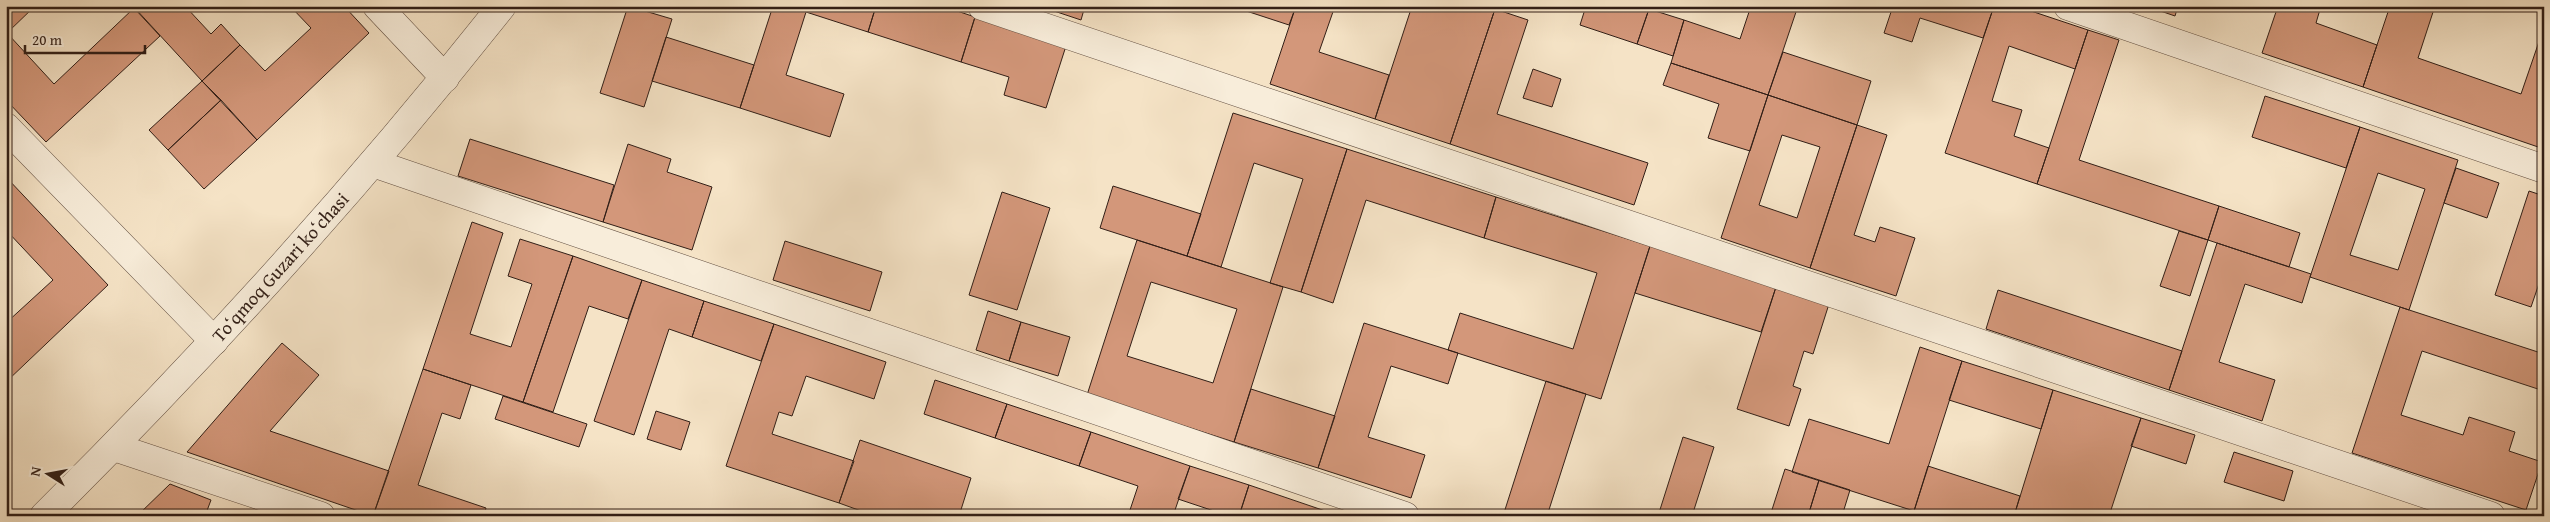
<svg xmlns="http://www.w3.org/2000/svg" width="2550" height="522" viewBox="0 0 2550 522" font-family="'Gentium Book Plus',serif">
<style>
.building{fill:#d3977a;stroke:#321f17;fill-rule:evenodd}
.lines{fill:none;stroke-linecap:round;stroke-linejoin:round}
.minor-casing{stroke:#635043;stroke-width:29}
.tertiary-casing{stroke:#635043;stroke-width:29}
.minor{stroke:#f8edda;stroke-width:28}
.tertiary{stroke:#f8edda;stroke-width:28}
.labels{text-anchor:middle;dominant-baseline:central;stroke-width:4;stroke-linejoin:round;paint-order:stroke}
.street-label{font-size:19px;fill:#321f17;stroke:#f8edda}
</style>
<rect width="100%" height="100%" fill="#f5e3c6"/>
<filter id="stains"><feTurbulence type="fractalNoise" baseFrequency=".004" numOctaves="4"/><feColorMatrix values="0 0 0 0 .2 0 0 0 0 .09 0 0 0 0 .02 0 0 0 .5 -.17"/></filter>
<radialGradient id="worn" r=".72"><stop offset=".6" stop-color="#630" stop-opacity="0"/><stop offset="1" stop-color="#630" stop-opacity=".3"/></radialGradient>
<path class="building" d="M6,6H35L7,33L54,84L134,8L160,36L46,142L6,100Z
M133,6H185L211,34L221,24L240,45L202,81Z
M290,6H344L369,33L257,140L202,81L240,45L265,71L311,28Z
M628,6L672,19L644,107L600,93Z
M773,6H876L868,32L806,12L786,75L844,94L830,137L740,108Z
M876,6H942L975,17L961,62L868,32Z
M1039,6H1085L1081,20Z
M1231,6H1296L1289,25Z
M1296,6H1335L1319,52L1389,75L1375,119L1270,84Z
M1393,6H1412L1410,12Z
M1412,6H1488L1495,9L1450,144L1375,119Z
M1586,6H1641L1649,9L1637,44L1580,25Z
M1751,6H1798L1768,95L1671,63L1684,20L1740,39Z
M1893,6H1994L1983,38L1920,18L1912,42L1884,33Z
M1994,6H2016L2088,30L2075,69L2009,46L1992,101L2022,110L2014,136L2049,148L2037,184L1945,153Z
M2146,6H2178L2175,16Z
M2278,6H2321L2316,23L2377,45L2363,87L2262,53Z
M2390,6H2435L2418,58L2521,94L2544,27V149L2363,87Z
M1495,9L1528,20L1497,114L1648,163L1634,205L1450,144Z
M1649,9L1684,20L1673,56L1637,44Z
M975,17L1066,46L1046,108L1004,95L1009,77L961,62Z
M2088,30L2119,40L2079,160L2219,206L2208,240L2037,184Z
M666,37L754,65L740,108L652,81Z
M1783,52L1871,81L1857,125L1768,95Z
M1671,63L1768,95L1750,151L1708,138L1719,104L1663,85Z
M1533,69L1561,79L1552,107L1523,98Z
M202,81L221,100L168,150L149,130Z
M1768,95L1857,125L1810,268L1721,238ZM1782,135L1820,147L1797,218L1759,205Z
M2265,96L2360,127L2346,168L2252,137Z
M221,100L257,140L204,189L168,150Z
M1233,113L1347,149L1301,292L1270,283L1303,179L1254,163L1221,267L1187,256Z
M1857,125L1887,135L1854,235L1875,242L1880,227L1915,238L1896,296L1810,268Z
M2360,127L2458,160L2409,310L2310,277ZM2378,173L2425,189L2398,270L2350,255Z
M470,139L614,185L603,222L458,176Z
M628,144L671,159L667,172L712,187L692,250L603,222Z
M1347,149L1496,197L1484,238L1366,200L1333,303L1301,292Z
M2456,168L2499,183L2487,218L2444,203Z
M6,177L108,285L6,382V323L53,280L6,230Z
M1113,186L1201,214L1187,256L1100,228Z
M2529,191L2544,196V269L2531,307L2495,295Z
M1002,192L1050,208L1017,310L969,295Z
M1496,197L1650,246L1601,399L1448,350L1460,313L1573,349L1597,273L1484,238Z
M2219,206L2300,233L2289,267L2208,240Z
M472,222L503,233L470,334L511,347L532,284L508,276L520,239L573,256L523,402L423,369Z
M2179,231L2208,240L2190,296L2160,286Z
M1137,240L1283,287L1234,442L1087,395ZM1151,282L1237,309L1213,383L1127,356Z
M785,241L882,272L870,311L773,280Z
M2217,243L2311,274L2302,303L2245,284L2219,362L2275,380L2262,421L2169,390Z
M1650,246L1776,287L1761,332L1635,293Z
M573,256L642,280L628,319L589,306L553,412L523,402Z
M642,280L704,301L692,337L669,329L634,435L594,421Z
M1776,287L1829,304L1813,354L1804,351L1793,386L1801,389L1789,426L1737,409Z
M1998,290L2182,351L2169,390L1986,329Z
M704,301L774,324L761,361L692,337Z
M2400,307L2544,354V391L2422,351L2401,415L2463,435L2469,417L2515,432L2509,451L2542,462L2526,510L2352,453Z
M988,311L1021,322L1009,361L976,350Z
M1021,322L1070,337L1058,376L1009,361Z
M1364,323L1458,353L1448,384L1391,366L1368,437L1425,455L1411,498L1318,468Z
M774,324L886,362L874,399L806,376L792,416L779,412L772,434L854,461L839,503L726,466Z
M282,343L319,375L270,431L389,471L373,516L187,452Z
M1920,347L1962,361L1914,511L1792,472L1809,419L1889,444Z
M1962,361L2053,390L2041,429L1949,400Z
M423,369L471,385L460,419L442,413L418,485L486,508L484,516H373Z
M935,380L1007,404L995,438L924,414Z
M1546,381L1586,394L1547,516H1503Z
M1251,389L1335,416L1318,468L1234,442Z
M2053,390L2141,418L2109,516H2014Z
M503,396L587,424L579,447L495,419Z
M1007,404L1091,432L1079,466L995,438Z
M656,411L690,422L681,450L647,439Z
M2141,418L2195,435L2186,464L2131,446Z
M1091,432L1190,466L1173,516H1128L1138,486L1079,466Z
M1683,437L1714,447L1692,516H1658Z
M860,440L971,478L959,516H875L839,503Z
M2234,452L2293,471L2284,501L2224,482Z
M1190,466L1249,485L1239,516H1229L1178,499Z
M1928,466L2020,496L2014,516H1930L1914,511Z
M1785,469L1819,480L1808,516H1770Z
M1819,480L1850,490L1842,516H1808Z
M170,484L211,500L205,516H137Z
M1249,485L1340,516H1239Z
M1914,511L1930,516H1912Z"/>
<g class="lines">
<g class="minor-casing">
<path id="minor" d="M377,6L445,78
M982,6L2491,516
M2068,6L2544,169
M6,127L214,341
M373,163L1405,516
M114,447L321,516"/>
</g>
<g class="tertiary-casing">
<path id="tertiary" d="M44,516C206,355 360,185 502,6"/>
</g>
<use href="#minor" class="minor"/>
<use href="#tertiary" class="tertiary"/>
</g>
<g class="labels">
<g class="street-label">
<text transform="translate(280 267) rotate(-48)">Toʻqmoq Guzari koʻchasi</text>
</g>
</g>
<rect width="2550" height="522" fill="none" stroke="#f5e3c6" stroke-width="25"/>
<rect x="8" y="8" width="2535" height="507" fill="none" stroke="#321f17" stroke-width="2.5"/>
<rect x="12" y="12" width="2525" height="497" fill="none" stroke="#321f17"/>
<g transform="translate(48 474) rotate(281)" stroke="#f8edda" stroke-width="4" paint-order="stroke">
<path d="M0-4L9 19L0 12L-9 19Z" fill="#321f17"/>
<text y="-8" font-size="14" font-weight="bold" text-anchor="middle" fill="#321f17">N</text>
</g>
<path d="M25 45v8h120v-8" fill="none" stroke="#321f17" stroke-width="2.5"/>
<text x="32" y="45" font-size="15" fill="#321f17" stroke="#f8edda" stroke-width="4" paint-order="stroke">20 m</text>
<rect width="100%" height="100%" filter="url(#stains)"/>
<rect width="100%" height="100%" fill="url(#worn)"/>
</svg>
